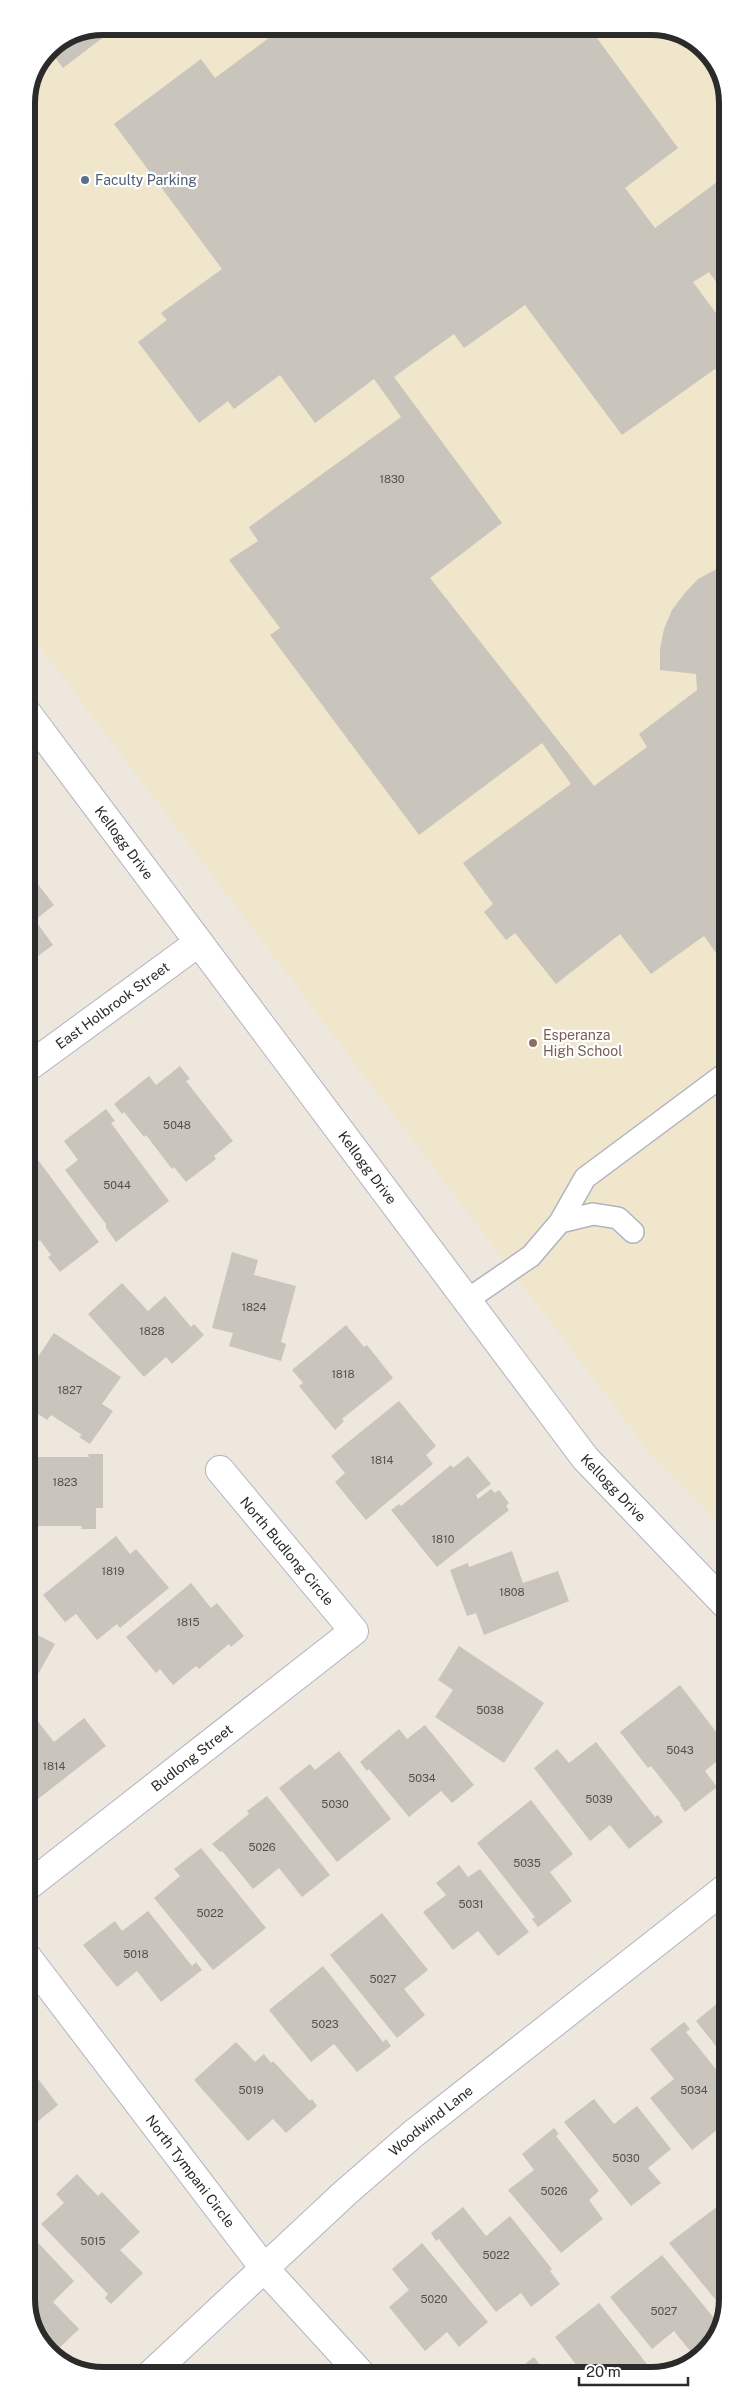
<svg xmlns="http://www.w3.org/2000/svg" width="754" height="2402" viewBox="0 0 754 2402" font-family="'Public Sans',sans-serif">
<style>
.education{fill:#f0e6cb}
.building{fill:#c9c4bc}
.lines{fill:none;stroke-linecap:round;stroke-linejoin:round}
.service-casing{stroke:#b1b3c0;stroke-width:24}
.minor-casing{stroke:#b1b3c0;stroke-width:30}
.secondary-casing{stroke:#b1b3c0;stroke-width:30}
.service{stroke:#fff;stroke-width:21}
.minor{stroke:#fff;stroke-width:28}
.secondary{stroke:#fff;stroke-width:28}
.service-dot{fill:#5c6f8a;stroke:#fff;stroke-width:2}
.education-dot{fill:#8d6e63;stroke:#fff;stroke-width:2}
.labels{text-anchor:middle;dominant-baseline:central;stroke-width:4.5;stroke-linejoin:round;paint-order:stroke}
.number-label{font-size:11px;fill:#52514f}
.service-label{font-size:14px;fill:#4e5e75;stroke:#fff;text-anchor:start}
.street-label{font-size:14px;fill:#2b2b2b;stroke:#fff}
.education-label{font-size:14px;fill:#785e54;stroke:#fff;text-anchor:start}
.rim{fill:none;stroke:#2b2b2b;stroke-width:6}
</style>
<rect width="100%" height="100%" fill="#eee7dd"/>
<path class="education" d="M103,26H656L701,45L725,84L727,1531L652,1456L27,630L26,103L49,49Z"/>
<path class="building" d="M103,26H118L63,68L49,49Z
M285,26H588L678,148L625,188L655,228L725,176V294L709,272L693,282L724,324L725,323L726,382L715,369L622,435L525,305L464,348L454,334L394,377L502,523L430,578L594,786L647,747L639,734L697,690L696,674L660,670V649L664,629L672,610L684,594L698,579L726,564V967L704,936L651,974L620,934L556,984L515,933L506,940L484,912L493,904L463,863L571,784L542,743L419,835L270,635L280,628L229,560L258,541L249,527L401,417L374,379L315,423L280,375L234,409L228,401L199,423L138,342L167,320L161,313L222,269L114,124L201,59L215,78Z
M27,870L54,905L35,920L53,945L27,964Z
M180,1066L190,1079L186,1081L233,1141L214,1156L216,1159L186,1182L174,1167L172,1169L146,1135L144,1137L124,1112L122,1114L114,1104L149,1076L156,1085Z
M106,1109L115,1121L111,1123L169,1201L116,1242L106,1228V1224L65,1170L78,1160L64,1141Z
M38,1160L99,1242L60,1272L48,1257L51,1255L40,1240L28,1249L27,1168Z
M232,1252L258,1260L254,1275L296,1286L281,1342L286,1344L281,1361L229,1346L233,1333L212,1328Z
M122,1283L148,1311L165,1296L191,1327L194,1324L204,1335L172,1364L166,1357L144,1377L88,1314Z
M346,1325L364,1347L367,1345L393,1378L342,1419L344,1421L335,1430L299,1386L303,1383L292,1370Z
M54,1333L121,1377L102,1404L113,1411L90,1444L79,1437L82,1435L51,1415L47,1420L28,1407V1365L31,1367Z
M399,1401L436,1446L426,1455L433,1464L366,1520L335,1482L345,1473L331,1456Z
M88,1454H103V1508H96V1529H81L82,1526H28V1457H89Z
M468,1456L491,1484L476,1495L478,1499L491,1489L495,1493L499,1490L509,1503L506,1506L509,1510L437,1567L391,1510L399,1504L401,1506L451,1465L453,1468Z
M116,1536L130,1554L136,1549L169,1588L120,1628L117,1624L97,1640L76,1614L65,1622L43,1595Z
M512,1551L523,1583L558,1571L569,1601L484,1635L476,1613L467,1616L450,1570L468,1563L469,1567Z
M191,1583L211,1608L217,1603L244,1636L231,1647L229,1644L199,1669L196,1666L173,1685L160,1669L156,1673L126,1637Z
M28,1614L37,1618L30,1631L55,1644L28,1692Z
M459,1646L544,1703L504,1763L435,1717L453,1690L438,1680Z
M680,1685L727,1746V1753L705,1771L717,1787L685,1812L680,1805L681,1804L651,1766L648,1768L620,1732Z
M33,1715L54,1742L84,1718L106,1746L38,1799L28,1787V1719Z
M425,1725L474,1785L452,1803L441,1791L409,1817L369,1769L367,1771L360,1762L399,1729L407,1739Z
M596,1742L655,1817L658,1815L663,1822L629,1849L610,1825L590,1841L534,1768L557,1749L569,1763Z
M339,1751L391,1819L337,1862L279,1788L310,1764L315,1770Z
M267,1796L330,1875L302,1897L279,1868L253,1889L222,1851L220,1852L212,1844L249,1814L247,1811Z
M531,1800L573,1854L550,1872L572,1901L538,1927L532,1919L535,1917L477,1843Z
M201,1848L266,1928L213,1970L154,1898L180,1876L174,1869Z
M459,1865L468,1877L480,1869L529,1932L498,1956L478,1931L453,1950L423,1912L446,1895L436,1883Z
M148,1911L192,1966L196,1962L202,1970L161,2002L137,1971L117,1987L83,1945L115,1921L122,1931Z
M382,1913L428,1970L404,1989L425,2015L397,2038L330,1955Z
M323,1966L383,2042L386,2039L391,2046L357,2072L334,2044L311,2062L269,2010Z
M726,1996L727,1998V2060L696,2021Z
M684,2022L690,2029L686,2032L727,2083L728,2121L692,2150L650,2098L674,2079L650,2049Z
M236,2042L255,2062L264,2054L271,2063L273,2061L310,2101L312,2099L317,2106L286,2133L273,2119L248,2141L194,2080Z
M29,2067L58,2105L37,2122L31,2114L29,2116Z
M594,2099L614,2124L637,2106L671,2149L648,2168L661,2183L631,2206L564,2122Z
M554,2128L559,2134L556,2136L599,2191L589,2200L603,2219L561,2253L508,2190L534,2170L522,2154Z
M77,2174L98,2196L102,2192L140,2232L120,2250L143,2273L111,2304L105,2298L108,2294L41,2224L64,2203L56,2194Z
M722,2203L728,2209V2299L724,2310L669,2243Z
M463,2207L486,2236L510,2216L552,2269L550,2271L560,2284L531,2307L521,2293L496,2312L439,2239L436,2241L431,2233Z
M29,2233L74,2281L53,2302L79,2329L52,2355L29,2318Z
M422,2243L488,2322L459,2347L447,2332L425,2351L389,2307L409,2290L392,2269Z
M662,2255L719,2324L712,2346L695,2357L674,2331L652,2349L610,2297Z
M599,2303L650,2368L643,2373L576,2374L580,2370L555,2337Z
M534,2357L547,2374H512Z"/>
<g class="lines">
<g class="service-casing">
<path id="service" d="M560,1222L593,1214L618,1218L633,1232
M467,1300L531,1256L560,1222L585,1178L726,1073
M713,1593L727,1579"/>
</g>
<g class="minor-casing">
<g id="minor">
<path id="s1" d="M27,1068L198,943"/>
<path id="s2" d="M28,1886L354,1631L220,1470"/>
<path id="s3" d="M28,1958L264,2268L361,2374"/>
<path id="s4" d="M150,2375L345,2193L413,2134L727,1887"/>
</g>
</g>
<g class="secondary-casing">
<g id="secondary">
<path id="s5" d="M27,713L585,1458L727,1606"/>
</g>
</g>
<use href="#service" class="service"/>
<use href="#minor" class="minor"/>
<use href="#secondary" class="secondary"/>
</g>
<circle class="service-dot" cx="85" cy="180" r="5"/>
<circle class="education-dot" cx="533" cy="1043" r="5"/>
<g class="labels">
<g class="number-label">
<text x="392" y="479">1830</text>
<text x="177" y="1125">5048</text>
<text x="117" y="1185">5044</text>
<text x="254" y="1307">1824</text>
<text x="152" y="1331">1828</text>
<text x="343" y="1374">1818</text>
<text x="70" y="1390">1827</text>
<text x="382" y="1460">1814</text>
<text x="65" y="1482">1823</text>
<text x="443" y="1539">1810</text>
<text x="113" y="1571">1819</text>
<text x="512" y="1592">1808</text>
<text x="188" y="1622">1815</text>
<text x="490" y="1710">5038</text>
<text x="680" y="1750">5043</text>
<text x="54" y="1766">1814</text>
<text x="422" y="1778">5034</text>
<text x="599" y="1799">5039</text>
<text x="335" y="1804">5030</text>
<text x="262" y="1847">5026</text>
<text x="527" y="1863">5035</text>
<text x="471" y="1904">5031</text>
<text x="210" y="1913">5022</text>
<text x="136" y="1954">5018</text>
<text x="383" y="1979">5027</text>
<text x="325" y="2024">5023</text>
<text x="251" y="2090">5019</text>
<text x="694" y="2090">5034</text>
<text x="626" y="2158">5030</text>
<text x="554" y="2191">5026</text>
<text x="93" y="2241">5015</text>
<text x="496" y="2255">5022</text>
<text x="434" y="2299">5020</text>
<text x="664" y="2311">5027</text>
</g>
<g class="service-label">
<text x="95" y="180">Faculty Parking</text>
</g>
<g class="street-label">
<text stroke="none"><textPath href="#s5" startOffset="162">Kellogg Drive</textPath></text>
<text stroke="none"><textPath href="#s1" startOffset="106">East Holbrook Street</textPath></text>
<text stroke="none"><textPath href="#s5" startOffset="568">Kellogg Drive</textPath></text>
<text stroke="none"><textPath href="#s5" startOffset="972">Kellogg Drive</textPath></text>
<text transform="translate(287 1551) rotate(50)">North Budlong Circle</text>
<text stroke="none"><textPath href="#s2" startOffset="208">Budlong Street</textPath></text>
<text stroke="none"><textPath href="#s4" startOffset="379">Woodwind Lane</textPath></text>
<text stroke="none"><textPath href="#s3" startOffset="268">North Tympani Circle</textPath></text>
</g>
<g class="education-label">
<text x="543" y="1035">Esperanza<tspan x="543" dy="16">High School</tspan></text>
</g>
</g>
<path d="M0 0H754V2402H0ZM103 35H651A68 68 0 0 1 719 103V2299A68 68 0 0 1 651 2367H103A68 68 0 0 1 35 2299V103A68 68 0 0 1 103 35Z" fill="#fff" fill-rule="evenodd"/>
<path class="rim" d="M103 35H651A68 68 0 0 1 719 103V2299A68 68 0 0 1 651 2367H103A68 68 0 0 1 35 2299V103A68 68 0 0 1 103 35Z"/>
<path d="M579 2377v8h109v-8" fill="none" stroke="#2b2b2b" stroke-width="2.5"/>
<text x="586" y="2377" font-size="15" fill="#2b2b2b" stroke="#ffffff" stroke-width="4" paint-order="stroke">20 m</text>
</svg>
